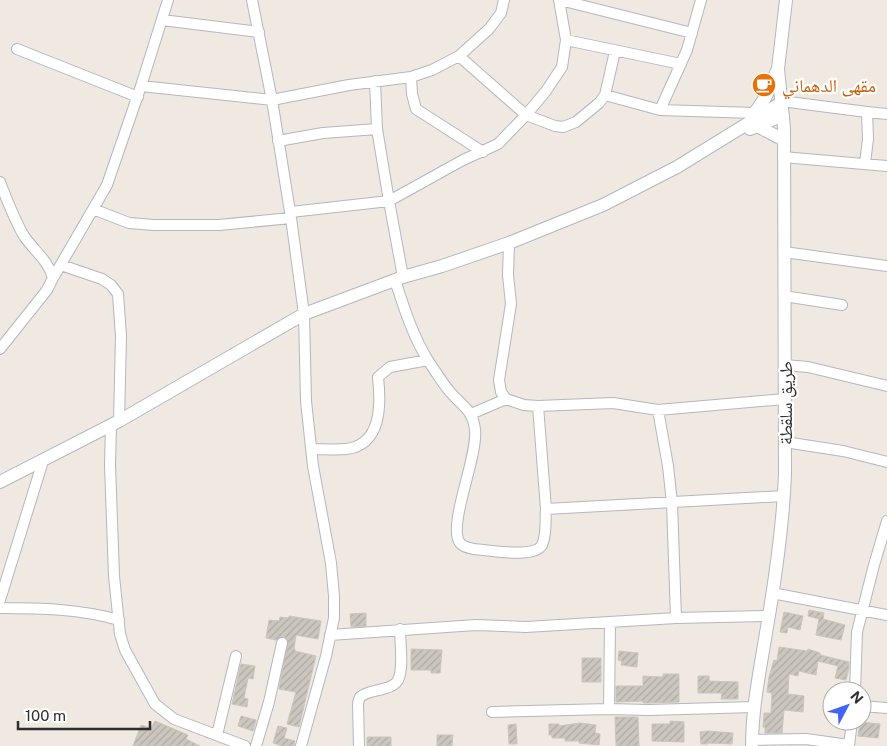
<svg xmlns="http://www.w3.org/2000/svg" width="887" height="746" viewBox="0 0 887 746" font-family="'Public Sans','Noto Naskh Arabic',sans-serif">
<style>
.building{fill:url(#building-hatch);stroke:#cbc5ba}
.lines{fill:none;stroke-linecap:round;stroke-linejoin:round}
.minor-casing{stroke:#b4b7c1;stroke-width:12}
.tertiary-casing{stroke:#b4b7c1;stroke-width:14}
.minor{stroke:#fff;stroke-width:10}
.tertiary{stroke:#fff;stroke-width:12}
.labels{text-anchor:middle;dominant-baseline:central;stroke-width:4.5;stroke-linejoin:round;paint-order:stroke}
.food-label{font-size:18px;fill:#c56008;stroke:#fff;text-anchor:start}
.street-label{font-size:18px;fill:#2e2e2e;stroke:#fff}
</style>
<defs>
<pattern id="building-hatch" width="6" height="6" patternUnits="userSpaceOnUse" patternTransform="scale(1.25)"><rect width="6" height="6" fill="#cbc7bf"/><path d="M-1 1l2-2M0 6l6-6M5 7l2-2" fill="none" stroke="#afaba4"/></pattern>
</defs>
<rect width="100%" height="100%" fill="#efe9e1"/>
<path class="building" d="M809,610L824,613L823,619L845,625L841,640L816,635L819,619L808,616Z
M784,612L803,616L800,630L788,627L787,633L780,632Z
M366,613V626L351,627L350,614Z
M289,616L321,621L318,639L296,635L294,649H295V651L316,656L299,727L287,724L296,692L279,689L288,640L283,636L276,640L266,638L269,620L279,621L280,617L289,618Z
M779,647L807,651L808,649L820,653V655L849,662V668L846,680L835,678L838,666L818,661L816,675L799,671L798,676L789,674L788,694L804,696L803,712L784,710L782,733H765V727H763L764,713H771L772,693L767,692L769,677L774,660L777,661Z
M411,649L442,650L440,673H431V670H411Z
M619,651L638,653L637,667L621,665L622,661L618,660Z
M582,658H601V682H582Z
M241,664L255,666L253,679L248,678L244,698L248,699L247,707L232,704Z
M663,674H679V702L649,703H643V701L616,702V686H643V676L663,677Z
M698,676H709V681L738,682V699H721L722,693H698Z
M241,716L256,720L253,731L238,726Z
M615,717H638L639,746H616Z
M155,721L188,735L186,739L200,746H133L141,725L151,728Z
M670,721L684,722V742L652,741V724H670Z
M860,722L880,724L878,738L858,736Z
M580,723L596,725L595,733L600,734L599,745L579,743V741H565V738H552V735H549V724H559V726Z
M516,724L517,744H509L508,725Z
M278,726L287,728L284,738L295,741L294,746H282L273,743Z
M707,731L733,733L732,744L708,743V744H701L700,732Z
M437,735H453L452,746H437Z
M367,737H391V746H367Z"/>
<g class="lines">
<g class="minor-casing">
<path id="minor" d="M252,0L272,100L291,218L304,314L306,401L313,466L331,563L334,596V618L326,656L301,746
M560,0L692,33
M162,20L259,32
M566,40L681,64
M17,49L138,97
M459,56L526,115L555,126L563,127L576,122L599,103L605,95L615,51
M411,77L412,94L416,109L483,152
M141,86L272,100L349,85L411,77L432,70L459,56L489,29L501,13L504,0
M605,95L660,110L755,113
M781,101L867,112L868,139L865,163
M660,110L687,50L701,0
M867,112L887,114
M278,141L323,133L377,129
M783,157L887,166
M0,182C7,200 14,219 24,236C35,252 48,260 53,278L47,290L0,349
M93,209L129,223L154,225H219L291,218
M291,212L389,201L377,129L375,81
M509,243L508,275L511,304L499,380L501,392L506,399L524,405L538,406L613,403L658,410L785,399
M784,252L887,266
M61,265L102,279L111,285L118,294L121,336L119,421
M403,277L389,201L463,160L498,144L526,115L546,91L562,67L566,40L559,0
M53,278L107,185L141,86L168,0
M395,280C404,308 413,337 429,362C436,372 443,384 451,393C463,407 473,410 475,430C478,457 447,526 460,543C463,547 469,548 474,549C489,550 534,559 542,545C547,535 545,520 546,509
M784,296L842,305
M785,365L808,367L887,386
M538,406L546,509L784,496
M658,410L668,466L672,503L676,618
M471,414L506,399
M111,425L110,465L114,576L120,634L125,650L155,704L174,719L245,746
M785,442L843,451L887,462
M311,449C323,449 335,450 346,449C382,445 381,404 378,377L390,367L428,360
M772,593L887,615
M0,600L43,461
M0,608C41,608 80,609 119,620
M610,622L609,709L649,710L754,707
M330,635L476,625L526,627L676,618L768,616
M855,691L857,632L874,565L887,521
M862,706L887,708
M492,712L609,709
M217,735L236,656
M752,740L806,739L849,745
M256,746L269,702L282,643
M359,746L358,703L360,697C367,691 377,691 386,688C390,687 396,684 398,680C404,669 400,642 400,629
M849,746L852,721"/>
</g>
<g class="tertiary-casing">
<path id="tertiary" d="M752,117L765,98L777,71
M757,126L784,140
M750,129L783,115
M0,482L119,421L304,314L403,277L442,266L509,243L603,205L677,167L781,103
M752,746C752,708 760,670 766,633C775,581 783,527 785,474L784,128L778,69L786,0"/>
</g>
<use href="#minor" class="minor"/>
<use href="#tertiary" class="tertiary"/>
</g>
<defs>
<g id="cafe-disc" transform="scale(1.25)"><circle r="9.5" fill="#e8710a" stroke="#fff"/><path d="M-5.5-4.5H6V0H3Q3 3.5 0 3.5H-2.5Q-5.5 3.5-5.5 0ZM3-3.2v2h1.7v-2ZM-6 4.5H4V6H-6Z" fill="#fff"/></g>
</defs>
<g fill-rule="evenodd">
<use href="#cafe-disc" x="764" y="85"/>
</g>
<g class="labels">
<g class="food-label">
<text x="782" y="85">مقهى الدهماني</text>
</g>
<g class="street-label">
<text transform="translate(785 403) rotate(-90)">طريق سلقطة</text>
</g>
</g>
<g transform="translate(847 706) rotate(49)"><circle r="24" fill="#ffffff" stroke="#ababab"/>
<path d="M0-4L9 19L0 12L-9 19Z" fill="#4264fb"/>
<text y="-8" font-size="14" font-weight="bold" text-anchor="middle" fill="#2e2e2e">N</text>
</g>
<path d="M18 721v8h132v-8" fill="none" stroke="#2e2e2e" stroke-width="2.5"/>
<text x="25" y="721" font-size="15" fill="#2e2e2e" stroke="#ffffff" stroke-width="4" paint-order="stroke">100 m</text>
</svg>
